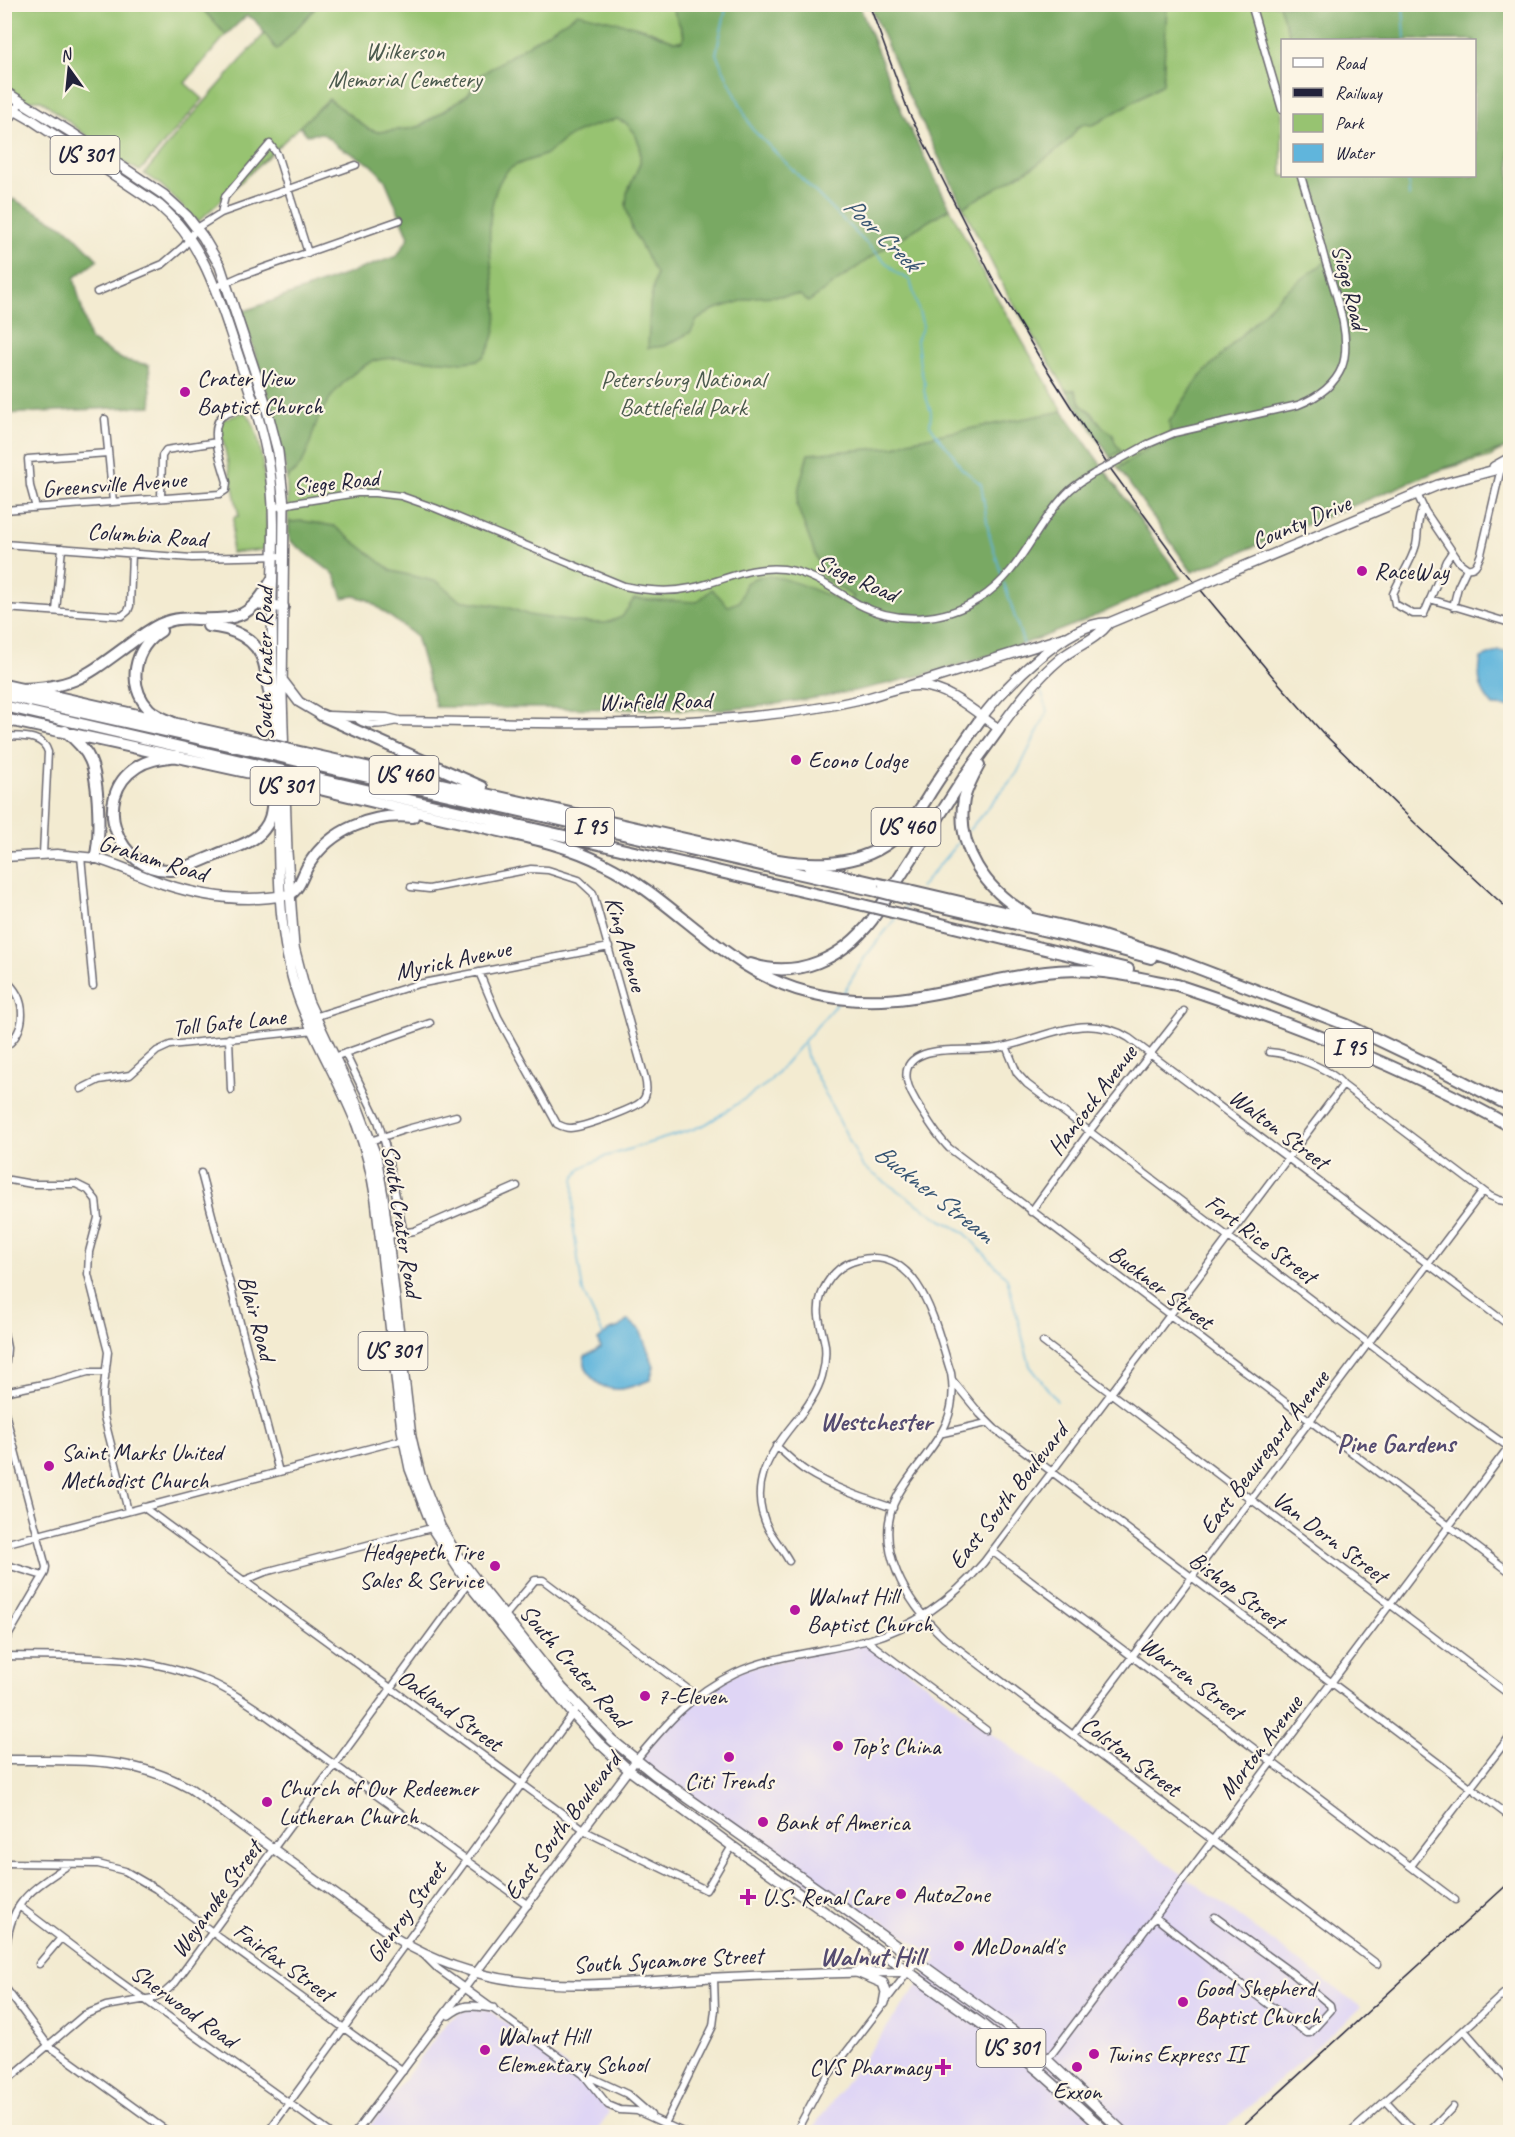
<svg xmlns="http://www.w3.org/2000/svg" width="1515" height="2137" viewBox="0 0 1515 2137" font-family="Caveat,sans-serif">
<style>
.built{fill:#dfd5f5}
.green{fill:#97c371;stroke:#5c7256;stroke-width:1.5;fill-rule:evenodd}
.forest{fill:#79a963;stroke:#4e664f;stroke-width:1.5}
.water{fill:#60b5dc;stroke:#416c8c;stroke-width:1.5}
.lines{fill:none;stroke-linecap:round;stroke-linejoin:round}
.stream{stroke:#60b5dc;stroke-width:1.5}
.minor-casing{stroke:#6b6870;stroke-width:9}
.tertiary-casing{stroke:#6b6870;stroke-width:10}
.secondary-casing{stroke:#6b6870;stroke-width:11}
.primary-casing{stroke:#6b6870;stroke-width:12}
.trunk-casing{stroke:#6b6870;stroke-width:12}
.motorway-casing{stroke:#6b6870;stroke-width:14}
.minor{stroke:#fff;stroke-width:6}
.tertiary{stroke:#fff;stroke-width:7}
.secondary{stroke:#fff;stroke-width:8}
.primary{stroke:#fff;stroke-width:9}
.trunk{stroke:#fff;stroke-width:9}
.motorway{stroke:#fff;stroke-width:10}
.rail{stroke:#22223b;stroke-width:1.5}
.minor-bridge-casing{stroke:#6b6870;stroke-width:9;stroke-linecap:butt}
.trunk-bridge-casing{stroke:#6b6870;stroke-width:12;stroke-linecap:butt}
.motorway-bridge-casing{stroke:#6b6870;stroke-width:14;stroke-linecap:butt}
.minor-bridge{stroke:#fff;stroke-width:6}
.trunk-bridge{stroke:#fff;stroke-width:9}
.motorway-bridge{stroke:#fff;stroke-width:10}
.poi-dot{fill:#b5179e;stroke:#fcf5e5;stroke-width:2}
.labels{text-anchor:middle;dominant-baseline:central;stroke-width:4.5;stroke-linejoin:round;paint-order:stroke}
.shield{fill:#fcf5e5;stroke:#63616e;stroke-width:1.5}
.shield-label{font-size:22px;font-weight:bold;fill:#22223b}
.park-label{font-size:24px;fill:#4b5a4e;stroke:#fcf5e5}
.street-label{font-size:24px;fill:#22223b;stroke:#fcf5e5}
.poi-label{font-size:24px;fill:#22223b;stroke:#fcf5e5;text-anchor:start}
.water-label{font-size:26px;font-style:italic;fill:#385573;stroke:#fcf5e5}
.neighbourhood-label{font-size:26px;font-weight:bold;fill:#544b70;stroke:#fcf5e5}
.quarter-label{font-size:27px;font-weight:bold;fill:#544b70;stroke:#fcf5e5}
</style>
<rect width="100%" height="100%" fill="#fcf5e5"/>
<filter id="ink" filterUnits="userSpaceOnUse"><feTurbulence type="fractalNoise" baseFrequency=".0167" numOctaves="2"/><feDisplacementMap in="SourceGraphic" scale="12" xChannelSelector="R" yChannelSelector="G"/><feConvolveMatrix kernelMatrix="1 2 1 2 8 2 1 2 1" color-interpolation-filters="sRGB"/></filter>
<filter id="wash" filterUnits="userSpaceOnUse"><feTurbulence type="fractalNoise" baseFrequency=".008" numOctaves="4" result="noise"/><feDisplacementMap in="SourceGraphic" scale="24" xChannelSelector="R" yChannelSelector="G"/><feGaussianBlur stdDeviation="1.35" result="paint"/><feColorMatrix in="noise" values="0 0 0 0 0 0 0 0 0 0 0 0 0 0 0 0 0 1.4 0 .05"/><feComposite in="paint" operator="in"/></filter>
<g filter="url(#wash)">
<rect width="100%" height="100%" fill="#f3ebd1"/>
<path class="built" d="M866,1640L1361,2007L1221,2132H810L937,1959L873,1914L865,1924L636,1760L687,1703L745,1669Z
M474,2008L490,2011L583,2078L609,2112L597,2132H365L447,2022L463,2011Z"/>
<path class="green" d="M4,5H199L226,35L185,83L203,99L140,171L115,158L41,100L21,101L5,92Z
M318,5H668L673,9L684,36L682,41H674L642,28L602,20L944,212L950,208L986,279L1063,411H1060L1167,570L436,707L416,636L293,543L289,538L286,467L281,440L242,312L398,256L410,236L430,119L422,126L408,129L378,132L368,129L329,99L198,222L161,185L144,174L179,131L280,16L296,28Z
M879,5H1510V445L1490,457L1437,471L1123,464L1118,468L1110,457L1116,453L1088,410L1082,406L1075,390H1066L1008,295L963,207L968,204ZM1282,40H1474V176H1282Z
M245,412C266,428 267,519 267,546L262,550L231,553L234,517L239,516L219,421Z"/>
<path class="forest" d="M199,5H318L277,50L254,19L246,16L226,35Z
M668,5H859L904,117L950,208L883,249L808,302L800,295L754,297L713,310L697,320L691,332L665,346L648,348L650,304L656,274L632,229L626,207L627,193L640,163V146L634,132L626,123L617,119C602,123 584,128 570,136C561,141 554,150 544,155C533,160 516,162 507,171C484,197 489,253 494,286C498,308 499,336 484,356C471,372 395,349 369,363C347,375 325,400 316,424C308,446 308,464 287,478C278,421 259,367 242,312L397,256L409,237L385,180L372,165L338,146L322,133L307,135L300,126L329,99L368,129L378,132L408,129L421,126L468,95L479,76L578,13L642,28L674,41H682L684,35L673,9Z
M870,5H1167L1163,84L1099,122L1092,125L1084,124L1078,127L1072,136L1060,148L1035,166L963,207L908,94Z
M1279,5H1510V447L1445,468L1192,572L1118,468L1153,445L1171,439L1169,422L1199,378L1283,293L1329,259L1307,176H1474V40H1291Z
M13,199L68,229L98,260L74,278L90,340L123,360L149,365L152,406L5,414L4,213Z
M1066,390H1075L1082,406L1091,412L1103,427L1113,434L1115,443L1121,451L1110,457Z
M1063,411L1181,578C1147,593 1114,608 1081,622C966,669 843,700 720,710L436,707L416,636L368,600L355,596L343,598L335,575L293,543L289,538V522L303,521L334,526L392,571L438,582L459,600L507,607L529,615L574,622L606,623L622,617L634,599L697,602L712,589L728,606L739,602L746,583C750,581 754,578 758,577C782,571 825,597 848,603L854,597L824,578L797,506L799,487L808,454L895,447L908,441L942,434Z"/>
<path class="water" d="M1499,651L1510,653V707L1493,706C1479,690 1477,679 1481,658Z
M628,1320L640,1330L649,1353L654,1366L650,1380C629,1388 610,1397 592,1378C587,1372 583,1363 585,1356L600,1348L598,1340L610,1330L620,1327Z"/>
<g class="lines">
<path class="stream" d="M727,4L716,54L752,129L874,251L898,274L910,280L923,326L917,340L920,366L925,385L924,391L931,412L930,425L941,441L951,451L961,468L981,484L989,534L1002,576
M1403,4L1405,40
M1408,176L1409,197
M1004,583L1024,645
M1033,670L1035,674
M969,830L1017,773L1048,711L1039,686
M920,888L961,839
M904,909L907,904
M842,995L865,957L895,919
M804,1043L808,1060L863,1167L938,1218L964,1232L1007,1278L1030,1366L1057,1401
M604,1337L583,1292L573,1225L574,1179L581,1168L604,1157L691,1130L706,1124L725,1112L768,1083L837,1003"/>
</g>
</g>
<g filter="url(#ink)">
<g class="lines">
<g class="minor-casing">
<path id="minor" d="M1251,4L1282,110
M4,131L21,101
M221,213L225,197L270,144L277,154L308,253
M216,287L241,276L400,220
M97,292L163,264L184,246L197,228L221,213L356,165
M105,419L113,502
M1119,460L1148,444L1174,433L1298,405C1316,398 1334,387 1342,367C1353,337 1334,290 1325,260C1318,232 1310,204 1301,176
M1417,494L1425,511L1460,563L1467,568C1476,570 1478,561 1481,554L1501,468
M161,498L162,456L166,450L217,442
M1423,507C1416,520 1419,532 1416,545C1411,563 1400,577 1393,594L1395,604L1413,614H1424L1446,561L1452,552
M36,508L30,486L28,459L108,453
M273,508L293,503L357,493H375L401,496L435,508L624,586C647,591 668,593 691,588C724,581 750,565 784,569C813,573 834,590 858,604C896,624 943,622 979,599C1022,572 1033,528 1066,494C1074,485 1085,479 1095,473
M4,510L220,494L226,490L227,482C223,467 206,425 224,415C236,409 252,406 265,402
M4,544L192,558L284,556
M1430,599L1510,623
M1453,607L1458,587L1467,568
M4,608L122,616L128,611L130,606L132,553
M56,611L62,548
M356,717C364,729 385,724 397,721
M4,736C20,737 43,734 48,752L43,854
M81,856L93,986
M411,887L429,889L531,869L548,870L579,880L593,893L645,1078C647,1086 648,1095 642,1101C635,1109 581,1128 570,1128C565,1128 561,1126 557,1124L498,1017L479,972
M4,979C28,998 28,1030 4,1048
M314,1017L418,984L609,947
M229,1038L231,1090
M1006,1046L1017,1073L1027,1084L1467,1418L1510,1448
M1269,1052C1289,1053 1332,1069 1343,1085L1490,1196L1499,1200L1510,1202
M345,1053L378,1121L385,1144L404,1234
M334,1057L430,1023
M81,1089L99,1080L130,1075L157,1051L170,1045L315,1030
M367,1142L407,1129L456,1116
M201,1173L279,1472
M4,1179L32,1184H76L88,1190L96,1200L98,1218L89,1252L88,1274L108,1352L103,1394L104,1417L128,1511
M1031,1212L1089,1132L1184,1011
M388,1235L414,1231L517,1186
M1510,1326L1129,1038C1083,1010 1043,1040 997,1048C975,1052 943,1047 924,1054C893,1065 910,1093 922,1111C930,1124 938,1137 949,1148L1510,1572
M4,1333L7,1348L4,1383
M1043,1342L1510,1695
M953,1381L980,1414L995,1429L1510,1817
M4,1392L48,1383L88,1372H106
M4,1409L46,1567L45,1573L4,1643
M943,1433L987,1423
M776,1446C786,1454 795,1464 806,1471C833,1488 863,1498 893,1508
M143,1507L589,1833L706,1890L732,1846
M4,1544L405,1439
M992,1551L1455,1900
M789,1561C783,1550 775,1540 769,1530C747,1488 768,1455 794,1423C806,1409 817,1394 822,1376C825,1366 826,1355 825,1345C822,1328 815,1313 821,1296C827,1278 840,1264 858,1260C922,1244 936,1329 951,1373C961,1430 923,1451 898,1495C870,1545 908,1604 944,1638L1377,1964
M4,1564L43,1576
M243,1581L265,1572L435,1527
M503,1618L535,1580H543L697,1696
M866,1640L986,1730
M4,1656C73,1657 144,1653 208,1681C229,1690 248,1703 267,1716L528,1905
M1073,1735L1483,1191
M636,1760C666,1724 691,1694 735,1673C776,1654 824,1652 868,1640C914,1627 953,1599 984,1562L1343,1085
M4,1863L98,1864L125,1871L156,1889L224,1941L403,2071
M1411,1866L1510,1736
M19,1906L105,1971L329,2132
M1155,1917L1225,1972L1307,2033H1310L1331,2010L1330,2005L1292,1973L1215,1917
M424,1955L438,1969L583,2074L608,2105L620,2110L637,2111L683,2132
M39,1964L61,1938
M4,1970C8,1906 19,1897 70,1864
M4,1983V1986L48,2045L168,2132
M1464,2030L1510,2083
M1039,2071L1510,1445
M586,2075L627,2094L651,2115
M4,2083L84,2015L106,2006L153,1998L164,1993L175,1983L469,1582
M1386,2101L1415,2132
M268,2132L575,1711
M661,2132L713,2026L715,2010L714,1978
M796,2132L821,2085L908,1972
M1351,2132L1510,1988
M1429,2132L1453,2107"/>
</g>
<g class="tertiary-casing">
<path id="tertiary" d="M449,2015C466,2002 472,2006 493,2008
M356,2132L636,1760"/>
</g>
<g class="secondary-casing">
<path id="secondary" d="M328,716L387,718L399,721C517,722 637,728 754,716C789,713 824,708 858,700C878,696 899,685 920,686C950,688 975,712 999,729
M4,857L57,854L95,858
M4,1760C73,1761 129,1754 191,1789L397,1939C497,2000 593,1984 703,1978C772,1975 840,1972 908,1972L916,1961"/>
</g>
<g class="primary-casing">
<path id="primary" d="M4,91L72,133L164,195L187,216L203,237L220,266L265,402L278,452L284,505L282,696L287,852L294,947L308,1001L356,1103L376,1156L383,1196L411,1437L420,1475L440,1526L457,1555L482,1588L562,1688L612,1740L654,1774L823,1893L1012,2030L1040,2053L1123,2132
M4,104L32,120L159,205C200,240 215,285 231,334C245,377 262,421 269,465C276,509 273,554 272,598C272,649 273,701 275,752
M283,681L299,702L321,715
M278,793C279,860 276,932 298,996C314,1041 340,1081 357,1125C366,1149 372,1174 376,1200L402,1430L410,1469L434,1531L468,1583L573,1714L598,1742L629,1770L732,1846L983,2025L1039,2071L1107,2132
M95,858C119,865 141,876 164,884C204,897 245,903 287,895
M857,1972L883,1983L886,1992L884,2003
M857,1972L874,1961L875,1953L872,1946"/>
</g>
<g class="trunk-casing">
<path id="trunk" d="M1494,467L1510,458
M1221,576L1438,485L1510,466
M909,686L1065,637
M982,717C1004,687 1070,620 1109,623L1193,588
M999,729C1017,704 1036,679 1060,659C1076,646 1096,640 1109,623"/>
</g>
<g class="motorway-casing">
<path id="motorway" d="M256,604L283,607
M208,626C232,628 257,638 264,663C268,677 267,692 273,705
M161,631C134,647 126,685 149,709C156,716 165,719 174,723
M4,685L257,742
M19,689C75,688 87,675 131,643C141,636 153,626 166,622C176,618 186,618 197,619C239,620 251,617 272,580
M4,695L256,751
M4,706L254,764
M321,715L482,787
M4,719L251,773
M65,731C75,739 85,748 90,760C99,780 101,838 95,858
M304,753L778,860C828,868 879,864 912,820C919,811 926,800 932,790C948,765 965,741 982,717
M177,756C163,758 149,759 137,767C90,797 117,873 172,870C187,869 202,860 216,855C232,848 253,844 264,829C275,816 270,800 277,786
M302,762L877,891
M979,765C973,776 967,787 964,799C955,848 987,891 1027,914
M301,775L863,905
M299,784C356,798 412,811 469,824C515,835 562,842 604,864C677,900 726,973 810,993C898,1015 961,982 1046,972C1092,966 1136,977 1181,986
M810,868L884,885
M909,890L1093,933L1174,959L1347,1025L1439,1069L1510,1106
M289,895C300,889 302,875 309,864C331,829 373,813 413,817
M904,898L1077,938L1151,958
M892,912L1128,969
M750,964C797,980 843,958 872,920L967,773L999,729
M1177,985C1292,1023 1405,1067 1510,1126"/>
</g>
<use href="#minor" class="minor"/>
<use href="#tertiary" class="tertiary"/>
<use href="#secondary" class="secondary"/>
<use href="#primary" class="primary"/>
<use href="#trunk" class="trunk"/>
<use href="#motorway" class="motorway"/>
<path class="rail" d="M869,4L909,113L993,279L1041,360L1107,464L1185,571L1274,678L1322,732L1417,825L1510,911
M1236,2132L1510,1882"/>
<g class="minor-bridge-casing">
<path id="minor-bridge" d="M1095,473L1119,460"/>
</g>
<g class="trunk-bridge-casing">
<path id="trunk-bridge" d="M1193,588L1221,576"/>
</g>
<g class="motorway-bridge-casing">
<path id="motorway-bridge" d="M257,742L304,753
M256,751L302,762
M254,764L301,775
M251,773L299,784
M884,885L909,890
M877,891L904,898
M863,905L892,912"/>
</g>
<use href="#minor-bridge" class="minor-bridge"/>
<use href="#trunk-bridge" class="trunk-bridge"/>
<use href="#motorway-bridge" class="motorway-bridge"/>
</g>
</g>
<g class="poi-dot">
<circle cx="185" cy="392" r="6"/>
<circle cx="1362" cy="571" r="6"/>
<circle cx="796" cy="760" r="6"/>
<circle cx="49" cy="1466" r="6"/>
<circle cx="495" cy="1566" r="6"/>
<circle cx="795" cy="1610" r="6"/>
<circle cx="645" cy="1696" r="6"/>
<circle cx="838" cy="1746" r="6"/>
<circle cx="729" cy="1757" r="6"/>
<circle cx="267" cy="1802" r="6"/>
<circle cx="763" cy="1822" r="6"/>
<circle cx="901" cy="1894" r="6"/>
<path d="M745 1888h6v6h6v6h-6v6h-6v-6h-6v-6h6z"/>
<circle cx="959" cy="1946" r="6"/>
<circle cx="1183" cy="2002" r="6"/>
<circle cx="485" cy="2050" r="6"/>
<circle cx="1094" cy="2054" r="6"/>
<path d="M940 2058h6v6h6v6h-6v6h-6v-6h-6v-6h6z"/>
<circle cx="1077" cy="2067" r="6"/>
</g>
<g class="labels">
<g class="shield">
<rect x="50.5" y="136" width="69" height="38" rx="4.5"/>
<rect x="369.5" y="756" width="69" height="38" rx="4.5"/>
<rect x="250.5" y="767" width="69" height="38" rx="4.5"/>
<rect x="566" y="808" width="48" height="38" rx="4.5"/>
<rect x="871.5" y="808" width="69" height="38" rx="4.5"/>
<rect x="1325" y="1029" width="48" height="38" rx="4.5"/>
<rect x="358.5" y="1332" width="69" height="38" rx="4.5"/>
<rect x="976.5" y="2029" width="69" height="38" rx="4.5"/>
</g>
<g class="shield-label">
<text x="85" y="155">US 301</text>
<text x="404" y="775">US 460</text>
<text x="285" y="786">US 301</text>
<text x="590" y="827">I 95</text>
<text x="906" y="827">US 460</text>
<text x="1349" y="1048">I 95</text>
<text x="393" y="1351">US 301</text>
<text x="1011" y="2048">US 301</text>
</g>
<g class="park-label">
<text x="405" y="51">Wilkerson<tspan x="405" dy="28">Memorial Cemetery</tspan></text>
<text x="683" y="379">Petersburg National<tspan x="683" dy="28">Battlefield Park</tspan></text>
</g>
<g class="street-label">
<text transform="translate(1350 287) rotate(76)">Siege Road</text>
<text transform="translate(336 482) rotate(-6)">Siege Road</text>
<text transform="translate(114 484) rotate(-4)">Greensville Avenue</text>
<text transform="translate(1301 522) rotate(-23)">County Drive</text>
<text transform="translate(147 535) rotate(4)">Columbia Road</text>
<text transform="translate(857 578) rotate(24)">Siege Road</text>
<text transform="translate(264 664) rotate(-90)">South Crater Road</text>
<text transform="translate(655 701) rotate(-1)">Winfield Road</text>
<text transform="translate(153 858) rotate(17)">Graham Road</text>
<text transform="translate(626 944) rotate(74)">King Avenue</text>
<text transform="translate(453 960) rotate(-12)">Myrick Avenue</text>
<text transform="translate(229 1022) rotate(-6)">Toll Gate Lane</text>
<text transform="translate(1092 1100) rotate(-53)">Hancock Avenue</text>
<text transform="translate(1279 1129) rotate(37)">Walton Street</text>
<text transform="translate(402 1221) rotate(81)">South Crater Road</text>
<text transform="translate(1261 1239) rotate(37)">Fort Rice Street</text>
<text transform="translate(1161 1287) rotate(37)">Buckner Street</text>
<text transform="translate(257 1318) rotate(75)">Blair Road</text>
<text transform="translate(1264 1452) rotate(-53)">East Beauregard Avenue</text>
<text transform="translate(1008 1496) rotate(-52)">East South Boulevard</text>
<text transform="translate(1330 1537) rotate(37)">Van Dorn Street</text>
<text transform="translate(1237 1590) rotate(37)">Bishop Street</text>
<text transform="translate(575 1666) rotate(49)">South Crater Road</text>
<text transform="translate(1192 1678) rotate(37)">Warren Street</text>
<text transform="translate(450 1710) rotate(36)">Oakland Street</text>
<text transform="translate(1260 1747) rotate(-53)">Morton Avenue</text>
<text transform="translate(1131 1756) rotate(37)">Colston Street</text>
<text transform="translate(562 1826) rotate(-53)">East South Boulevard</text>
<text transform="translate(216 1899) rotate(-54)">Weyanoke Street</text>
<text transform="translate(406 1912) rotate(-54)">Glenroy Street</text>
<text transform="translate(668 1960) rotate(-3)">South Sycamore Street</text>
<text transform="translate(284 1962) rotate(36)">Fairfax Street</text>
<text transform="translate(184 2006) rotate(36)">Sherwood Road</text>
</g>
<g class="poi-label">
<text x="197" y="378">Crater View<tspan x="197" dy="28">Baptist Church</tspan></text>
<text x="1374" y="571">RaceWay</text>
<text x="808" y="760">Econo Lodge</text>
<text x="61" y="1452">Saint Marks United<tspan x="61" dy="28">Methodist Church</tspan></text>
<text x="483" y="1552" text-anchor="end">Hedgepeth Tire<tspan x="483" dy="28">Sales &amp; Service</tspan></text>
<text x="807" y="1596">Walnut Hill<tspan x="807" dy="28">Baptist Church</tspan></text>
<text x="657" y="1696">7-Eleven</text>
<text x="850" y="1746">Top’s China</text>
<text x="729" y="1781" text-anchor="middle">Citi Trends</text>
<text x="279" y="1788">Church of Our Redeemer<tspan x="279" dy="28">Lutheran Church</tspan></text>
<text x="775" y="1822">Bank of America</text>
<text x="913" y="1894">AutoZone</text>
<text x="762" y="1897">U.S. Renal Care</text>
<text x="971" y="1946">McDonald's</text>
<text x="1195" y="1988">Good Shepherd<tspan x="1195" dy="28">Baptist Church</tspan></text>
<text x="497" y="2036">Walnut Hill<tspan x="497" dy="28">Elementary School</tspan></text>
<text x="1106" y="2054">Twins Express II</text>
<text x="931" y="2067" text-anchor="end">CVS Pharmacy</text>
<text x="1077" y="2091" text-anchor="middle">Exxon</text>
</g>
<g class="water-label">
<text transform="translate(882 234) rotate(44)">Poor Creek</text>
<text transform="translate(934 1193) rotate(38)">Buckner Stream</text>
</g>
<g class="neighbourhood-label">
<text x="876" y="1421">Westchester</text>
<text x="1396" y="1443">Pine Gardens</text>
</g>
<g class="quarter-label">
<text x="872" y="1956">Walnut Hill</text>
</g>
</g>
<rect width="1515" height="2137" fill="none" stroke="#fcf5e5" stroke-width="24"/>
<rect x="1281" y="39" width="195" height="138" fill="#fcf5e5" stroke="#a5a1a1" stroke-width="1.5"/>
<rect x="1293" y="58" width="30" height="9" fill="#ffffff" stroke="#a5a1a1" stroke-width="1.5"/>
<text x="1335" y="69" font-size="18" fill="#22223b">Road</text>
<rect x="1293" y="88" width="30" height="9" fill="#22223b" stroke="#a5a1a1" stroke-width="1.5"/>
<text x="1335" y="99" font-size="18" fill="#22223b">Railway</text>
<rect x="1293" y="114" width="30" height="18" fill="#97c371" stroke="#a5a1a1" stroke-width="1.5"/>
<text x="1335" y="129" font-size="18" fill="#22223b">Park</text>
<rect x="1293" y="144" width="30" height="18" fill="#60b5dc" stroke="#a5a1a1" stroke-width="1.5"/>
<text x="1335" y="159" font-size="18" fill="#22223b">Water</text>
<g transform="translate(69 69) rotate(345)" stroke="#fcf5e5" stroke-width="4.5" paint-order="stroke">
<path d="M0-4.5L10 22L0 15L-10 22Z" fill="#22223b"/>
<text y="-9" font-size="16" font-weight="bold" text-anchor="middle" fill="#22223b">N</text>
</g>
</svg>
